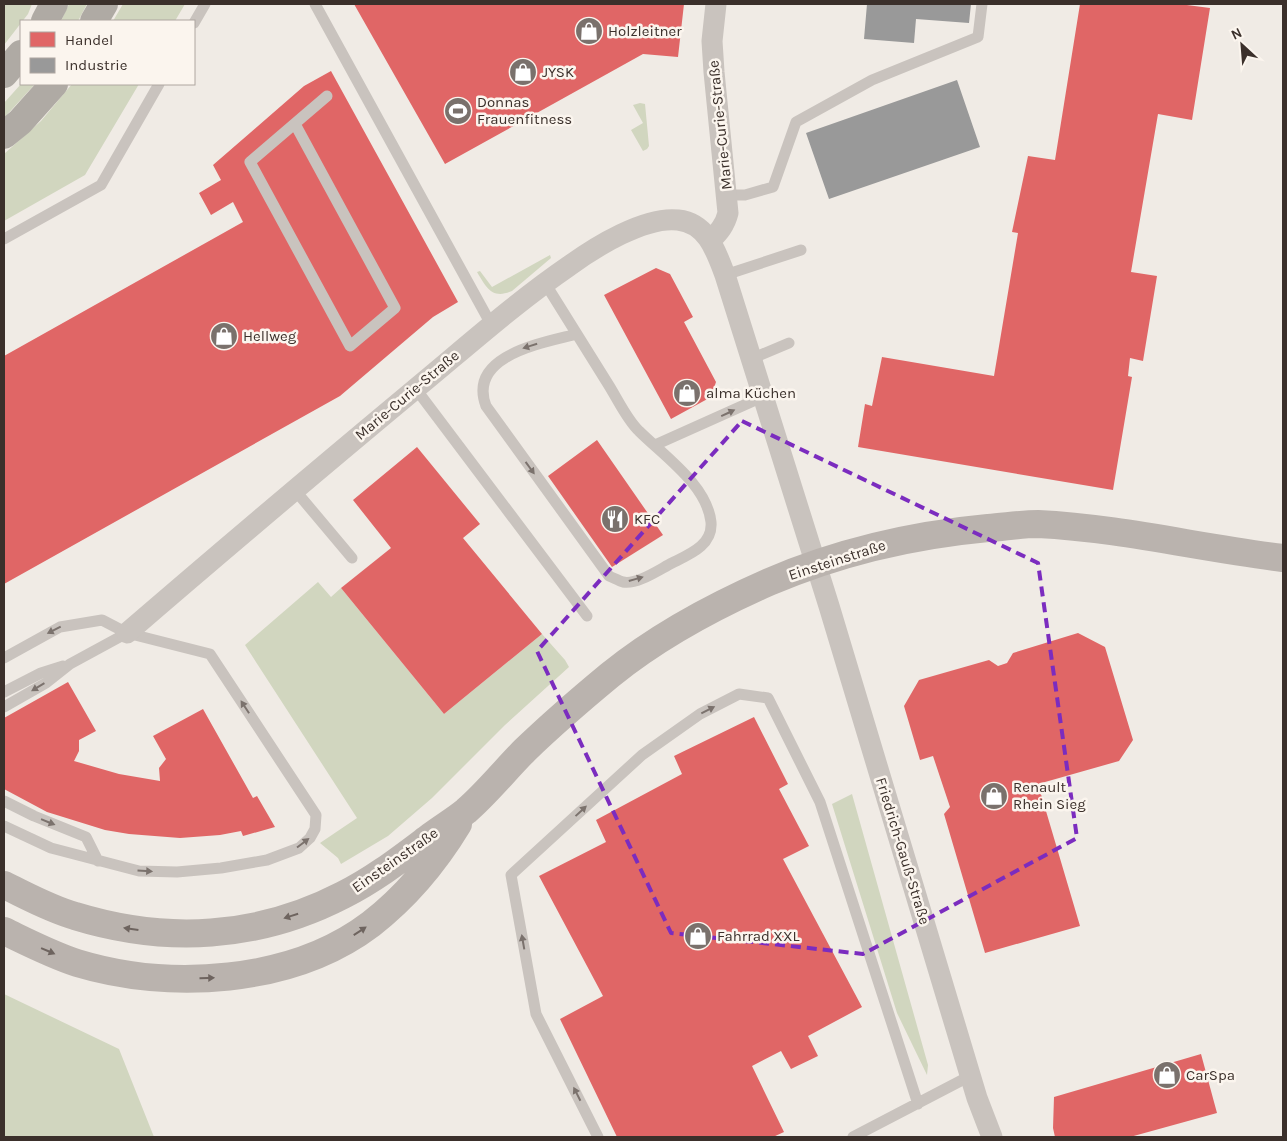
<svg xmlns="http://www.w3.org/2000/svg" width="1287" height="1141" viewBox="0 0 1287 1141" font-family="Karla,sans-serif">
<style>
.green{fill:#d1d6bf}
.shops{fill:#e06666}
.industry{fill:#999}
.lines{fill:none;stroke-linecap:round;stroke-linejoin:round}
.lane{stroke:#c9c3be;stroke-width:11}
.street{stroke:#c9c3be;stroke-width:21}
.secondary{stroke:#bab3ae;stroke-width:28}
.highway{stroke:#afaaa4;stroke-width:28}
.oneway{fill:#7b726d}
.oneway2{fill:#6e645f}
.marked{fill:none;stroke:#7b2cbf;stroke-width:4;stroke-dasharray:10 6;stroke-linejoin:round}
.labels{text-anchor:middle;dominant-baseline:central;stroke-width:5;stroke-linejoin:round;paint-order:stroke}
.poi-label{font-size:15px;fill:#3b302b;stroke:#fbf5ee;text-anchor:start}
.street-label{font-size:15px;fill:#3b302b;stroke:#fbf5ee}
</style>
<rect width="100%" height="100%" fill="#f0ebe5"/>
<path class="green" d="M4,4H32L28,14L4,45Z
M69,4H87L78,21H61Z
M123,4H185L175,21H113Z
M21,84H35L4,118V103Z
M72,84H139L85,175L4,221V154L41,121Z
M640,103L645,104L649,146L647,149L643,151L631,130L643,123L633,105Z
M550,255L551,258L512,291C492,300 486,287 477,272L480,271L492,287Z
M318,582L331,597L341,588L444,714L542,634L565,660L569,667L505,725L432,798L388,836L341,864L338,858L320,843L357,818L245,645Z
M852,794L928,1065L927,1075L897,1013L832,804Z
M4,994L119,1049L154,1137H4Z"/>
<path class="shops" d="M354,4H684L678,57L643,54L445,164Z
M1080,4H1179L1210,8L1192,120L1158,114L1131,272L1157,276L1143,361L1130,358L1128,376L1132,377L1113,490L858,447L865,404L872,406L882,357L994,376L1018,233L1012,232L1028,156L1055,160Z
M331,71L458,302L433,317L340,396L4,584V356L243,222L233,202L211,215L199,193L221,180L213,165L304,86Z
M656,268L670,274L693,317L684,322L716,382L711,397L671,419L604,295Z
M597,440L663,535L612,567L548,476Z
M417,447L480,524L463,538L542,634L444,714L341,588L391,548L353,500Z
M1078,633L1105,647L1133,740L1119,761L1038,784L1080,926L985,953L944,814L950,807L933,756L920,760L904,706L919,680L989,660L998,666L1007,663L1013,653Z
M68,682L96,731L79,740V751L74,761L119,774L160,781L159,768L166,759L153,736L203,709L253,798L257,796L275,827L243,836L241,831L220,835L180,838L129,834L105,830L47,812L4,789V718Z
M754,717L788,784L779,789L809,846L783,859L862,1007L808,1036L818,1056L791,1069L781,1051L752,1066L784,1132L773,1137H617L560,1019L603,996L539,876L606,842L596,820L682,774L674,756Z
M1201,1054L1217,1113L1130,1137H1055L1053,1128L1054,1097Z"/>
<path class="industry" d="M867,4H971L969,23L916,19L914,43L864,39Z
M957,80L980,147L829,199L806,133Z"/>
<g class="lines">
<path class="lane" d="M315,4L492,326
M194,23L205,4
M295,124L395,308L350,346L250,162L327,96
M727,195H745L773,187L796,122L872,80L978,37L982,4
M4,239L101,185L159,84
M725,275L801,250
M545,283C566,317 587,350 608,384C617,398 627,420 639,431C664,456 707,485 711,522C713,545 690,554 672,563C660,569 637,585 623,582C619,581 614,578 609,576L486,406C467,355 543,343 577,334
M751,359L789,343
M416,389L587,616
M655,445L762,397
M294,489L352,558
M4,658L60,627L102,620L127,633L210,654L316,815L315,829L310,838L299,848L267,860L221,868L177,872L139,871L51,848L4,826
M4,692L41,673L63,666
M4,707L46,683L70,664L127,633
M4,801L34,816L86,837L98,861
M598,1137L536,1014L511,875L642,755L700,714L739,694L768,698L820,802L918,1104
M853,1137L970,1076"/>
<path class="street" d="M711,240C719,232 725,225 728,213L714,72L712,41L716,4
M127,633C222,551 318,470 414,390C465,348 515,303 569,266C595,247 645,216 678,220C707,223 716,251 725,275L829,606L977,1098L992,1137"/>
<path class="secondary" d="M4,885C27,896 50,909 75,916C166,944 258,939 343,895C375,879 403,857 431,836C443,827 455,820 466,811C487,793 505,770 525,750C552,724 581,699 610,675C658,636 712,607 769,582C839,552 912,535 988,528C1004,527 1021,524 1038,524C1120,528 1201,548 1283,558
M4,931C27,942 52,955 77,963C169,991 292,984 371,924C407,896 435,862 458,824"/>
<path class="highway" d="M45,21L54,4
M94,21L104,4
M4,74L21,54
M4,135L20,122L54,84"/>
</g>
<defs><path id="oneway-solid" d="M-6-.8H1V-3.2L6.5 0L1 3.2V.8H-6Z" transform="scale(1.25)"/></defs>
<g class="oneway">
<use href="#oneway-solid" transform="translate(530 346) rotate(163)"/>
<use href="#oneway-solid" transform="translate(728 413) rotate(-25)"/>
<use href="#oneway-solid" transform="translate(530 468) rotate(54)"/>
<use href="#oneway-solid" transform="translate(636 579) rotate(-16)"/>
<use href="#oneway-solid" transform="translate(54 630) rotate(153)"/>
<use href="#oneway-solid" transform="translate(38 687) rotate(149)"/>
<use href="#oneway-solid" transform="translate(245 707) rotate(-123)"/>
<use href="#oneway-solid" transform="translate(708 710) rotate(-27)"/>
<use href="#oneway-solid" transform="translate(581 811) rotate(-43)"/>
<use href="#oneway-solid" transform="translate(48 822) rotate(22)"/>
<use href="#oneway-solid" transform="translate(303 843) rotate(-37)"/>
<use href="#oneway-solid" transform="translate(145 871) rotate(3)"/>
<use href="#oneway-solid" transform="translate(523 942) rotate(-100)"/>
<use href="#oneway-solid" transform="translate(577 1094) rotate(-117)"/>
</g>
<g class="oneway2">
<use href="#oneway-solid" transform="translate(291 916) rotate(162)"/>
<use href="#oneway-solid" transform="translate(131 929) rotate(-172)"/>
<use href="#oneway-solid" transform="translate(360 931) rotate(-33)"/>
<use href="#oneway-solid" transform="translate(48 951) rotate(23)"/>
<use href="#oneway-solid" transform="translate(207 978) rotate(-1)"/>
</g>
<path class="marked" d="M742,421L1038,563L1077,838L863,954L671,933L537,651Z"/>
<defs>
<g id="shop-disc" transform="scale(1.4375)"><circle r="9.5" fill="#7a716c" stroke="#fbf5ee"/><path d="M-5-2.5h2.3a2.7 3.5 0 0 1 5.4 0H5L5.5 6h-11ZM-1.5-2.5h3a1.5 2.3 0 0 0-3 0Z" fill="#fff"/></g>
<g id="stadium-disc" transform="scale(1.4375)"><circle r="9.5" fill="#7a716c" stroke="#fbf5ee"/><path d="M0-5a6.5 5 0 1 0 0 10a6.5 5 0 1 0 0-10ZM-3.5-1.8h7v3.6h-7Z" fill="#fff"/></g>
<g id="restaurant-disc" transform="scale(1.4375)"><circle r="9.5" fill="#7a716c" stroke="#fbf5ee"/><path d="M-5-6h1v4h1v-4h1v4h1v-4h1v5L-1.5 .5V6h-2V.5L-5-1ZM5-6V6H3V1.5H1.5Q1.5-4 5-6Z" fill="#fff"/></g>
</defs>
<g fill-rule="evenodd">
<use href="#shop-disc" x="589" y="31"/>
<use href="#shop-disc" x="523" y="72"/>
<use href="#stadium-disc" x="458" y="111"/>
<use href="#shop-disc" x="224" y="336"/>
<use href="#shop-disc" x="687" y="393"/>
<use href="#restaurant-disc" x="615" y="519"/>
<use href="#shop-disc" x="994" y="796"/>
<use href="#shop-disc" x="698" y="936"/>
<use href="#shop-disc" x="1167" y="1075"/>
</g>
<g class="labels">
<g class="poi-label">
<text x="608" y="31">Holzleitner</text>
<text x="542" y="72">JYSK</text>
<text x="477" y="102">Donnas<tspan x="477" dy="17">Frauenfitness</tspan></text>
<text x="243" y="336">Hellweg</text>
<text x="706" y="393">alma Küchen</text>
<text x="634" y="519">KFC</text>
<text x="1013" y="787">Renault<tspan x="1013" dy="17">Rhein Sieg</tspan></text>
<text x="717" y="936">Fahrrad XXL</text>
<text x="1186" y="1075">CarSpa</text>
</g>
<g class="street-label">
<text transform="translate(720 125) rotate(-96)">Marie-Curie-Straße</text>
<text transform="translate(407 395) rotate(-40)">Marie-Curie-Straße</text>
<text transform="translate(837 560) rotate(-18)">Einsteinstraße</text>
<text transform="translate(903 851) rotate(73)">Friedrich-Gauß-Straße</text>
<text transform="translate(395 860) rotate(-35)">Einsteinstraße</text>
</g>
</g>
<rect width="1287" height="1141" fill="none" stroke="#3b302b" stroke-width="10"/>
<rect x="20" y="20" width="175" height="65" fill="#fbf5ee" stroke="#aea6a0"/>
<rect x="30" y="32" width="25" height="15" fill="#e06666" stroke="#aea6a0"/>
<text x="65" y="45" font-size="15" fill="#3b302b">Handel</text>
<rect x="30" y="58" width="25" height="15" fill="#999999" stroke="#aea6a0"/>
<text x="65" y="70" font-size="15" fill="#3b302b">Industrie</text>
<g transform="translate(1242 45) rotate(334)" stroke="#fbf5ee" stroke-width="4" paint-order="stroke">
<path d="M0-4L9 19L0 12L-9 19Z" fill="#3b302b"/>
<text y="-8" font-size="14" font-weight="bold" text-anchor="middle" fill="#3b302b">N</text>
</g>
</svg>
